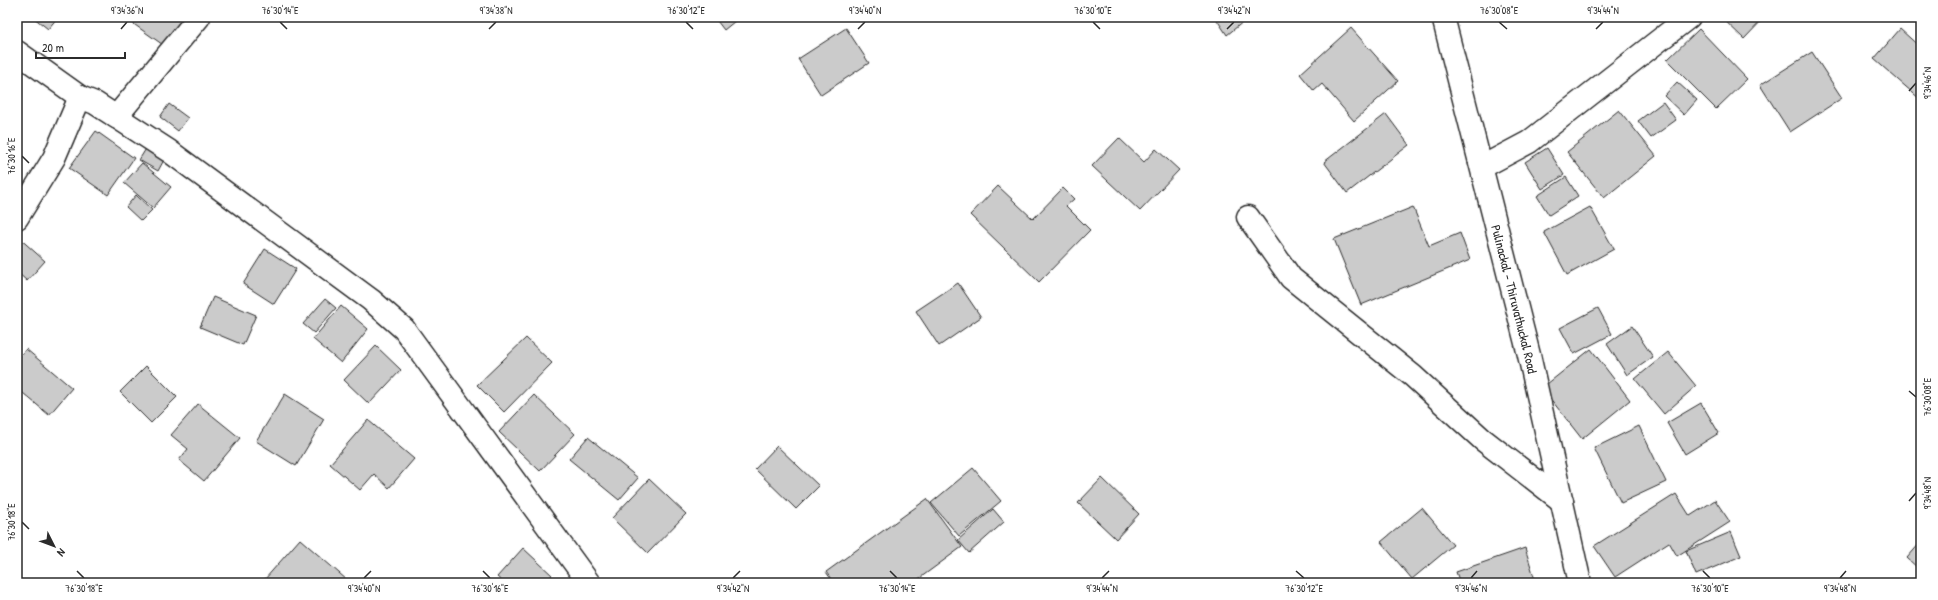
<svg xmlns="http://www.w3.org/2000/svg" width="1938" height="600" viewBox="0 0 1938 600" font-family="'Patrick Hand',sans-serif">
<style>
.building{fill:#cbcbcb;stroke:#2b2b2b}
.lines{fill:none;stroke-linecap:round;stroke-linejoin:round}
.street-casing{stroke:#2b2b2b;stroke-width:25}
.secondary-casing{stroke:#2b2b2b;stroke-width:25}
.street{stroke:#fff;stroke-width:22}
.secondary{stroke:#fff;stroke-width:22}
.ticks{fill:none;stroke:#2b2b2b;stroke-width:1.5}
.labels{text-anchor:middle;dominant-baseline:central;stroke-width:3;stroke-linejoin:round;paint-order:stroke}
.street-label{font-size:13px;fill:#2b2b2b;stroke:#fff}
.neatline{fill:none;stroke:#2b2b2b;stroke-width:1.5}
.ticks-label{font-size:10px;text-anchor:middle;fill:#2b2b2b}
</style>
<rect width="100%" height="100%" fill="#fff"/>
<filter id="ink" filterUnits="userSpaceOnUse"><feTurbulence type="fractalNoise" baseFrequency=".025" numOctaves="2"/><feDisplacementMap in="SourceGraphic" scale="8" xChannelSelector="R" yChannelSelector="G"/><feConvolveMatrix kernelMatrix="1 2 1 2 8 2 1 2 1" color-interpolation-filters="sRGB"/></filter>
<g filter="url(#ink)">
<path class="building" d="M33,17H58L48,29Z
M130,17H184L187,19L166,47L128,20Z
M714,17H740L724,30Z
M1215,17H1249L1227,35Z
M1721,17H1765L1744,39Z
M846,28L869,63L821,95L798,59Z
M1351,28L1398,81L1354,121L1322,84L1314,91L1300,74Z
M1699,29L1747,79L1716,109L1667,60Z
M1900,29L1921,48V100L1874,59Z
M1812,52L1842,98L1790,132L1760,85Z
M1677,82L1697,100L1684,115L1664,96Z
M1663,102L1676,120L1651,138L1638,121Z
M169,104L188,118L178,131L160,117Z
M1619,110L1656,156L1604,198L1567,152Z
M1386,114L1409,145L1347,193L1324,162Z
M96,131L134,158L108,195L69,168Z
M1119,138L1144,162L1156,149L1179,170L1140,211L1092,166Z
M147,147L165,158L158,171L139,160Z
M1547,148L1564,175L1542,189L1525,162Z
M142,163L171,187L153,208L124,183Z
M1566,177L1578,196L1549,215L1537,196Z
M998,186L1033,219L1063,188L1074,199L1066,206L1090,230L1039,282L970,215Z
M136,195L152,210L141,221L126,207Z
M1413,207L1429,246L1460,233L1470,260L1361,305L1334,239Z
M1590,207L1614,249L1567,275L1544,232Z
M17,236L45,261L27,281L17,272Z
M265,249L296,269L274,304L243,284Z
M958,283L981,317L939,346L916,311Z
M213,297L256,315L243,345L200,327Z
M325,299L336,308L314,333L303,324Z
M341,306L368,329L341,363L313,339Z
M1598,308L1612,334L1574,354L1560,328Z
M1632,326L1653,357L1627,375L1607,344Z
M526,338L552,363L504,412L477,385Z
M376,346L401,370L369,404L344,380Z
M26,349L72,388L49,415L17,388V360Z
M1591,349L1630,400L1582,439L1542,388Z
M1668,352L1696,386L1664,414L1635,379Z
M146,366L177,397L151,423L120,392Z
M285,394L324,419L296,466L256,441Z
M534,395L575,434L540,471L499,432Z
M1701,403L1719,433L1685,454L1667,423Z
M198,404L240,438L204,481L179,460L188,449L171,435Z
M368,420L414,459L389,488L374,474L360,490L330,464Z
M1639,426L1666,482L1621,503L1594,448Z
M588,437L638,478L619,500L569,459Z
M777,446L819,486L796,509L755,469Z
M973,468L1001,501L959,536L931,503Z
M1102,478L1139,514L1116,539L1078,503Z
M649,479L686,514L648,553L612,518Z
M1676,494L1690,516L1715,500L1730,522L1677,556L1669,542L1615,577L1594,546Z
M927,499L962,547L913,583H834L826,572Z
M1422,508L1453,545L1412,579L1381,542Z
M993,509L1004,522L969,553L958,540Z
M1731,532L1741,556L1696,575L1686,551Z
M300,539L347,580L344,583H269L265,579Z
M1921,542V571L1907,558Z
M523,548L552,575L544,583H504L497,577Z
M1525,548L1536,583H1460L1456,572Z"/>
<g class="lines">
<g class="street-casing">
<path id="street" d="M17,52L80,97
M116,117L199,17
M1482,167L1529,142L1689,17
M1248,217L1291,278L1413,376L1482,439L1562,501"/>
</g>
<g class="secondary-casing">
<g id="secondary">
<path id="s1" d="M1443,17L1529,355L1580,583"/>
<path d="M17,218L54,158L80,97L95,103L169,151L371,300L404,329L589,583"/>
</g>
</g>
<use href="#street" class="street"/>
<use href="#secondary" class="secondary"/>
</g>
</g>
<path class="ticks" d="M280,22L287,29M686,22L693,29M1093,22L1100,29M1499,22L1507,29M121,29L127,22M489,29L496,22M858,29L865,22M1227,29L1234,22M1596,29L1603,22M1909,91L1916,83M22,156L29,163M1909,391L1916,397M1909,501L1916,493M22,522L29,529M77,571L84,578M483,571L490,578M890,571L897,578M1296,571L1304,578M1703,571L1710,578M364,578L371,571M733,578L740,571M1102,578L1109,571M1471,578L1477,571M1840,578L1846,571"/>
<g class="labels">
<g class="street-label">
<text stroke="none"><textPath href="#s1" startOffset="291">Pulinackal - Thiruvathuckal Road</textPath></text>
</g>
</g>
<rect width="1938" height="600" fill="none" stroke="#fff" stroke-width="44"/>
<g transform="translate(54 546) rotate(132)" stroke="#ffffff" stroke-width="3" paint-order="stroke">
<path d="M0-3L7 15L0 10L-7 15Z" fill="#2b2b2b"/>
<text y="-6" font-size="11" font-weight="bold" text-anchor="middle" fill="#2b2b2b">N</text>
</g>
<path d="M36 52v6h89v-6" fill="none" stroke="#2b2b2b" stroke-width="2"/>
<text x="42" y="52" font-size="12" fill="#2b2b2b" stroke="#ffffff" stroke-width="3" paint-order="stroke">20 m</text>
<rect x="22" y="22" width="1894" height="556" class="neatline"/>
<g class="ticks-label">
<text x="127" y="14">9°34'36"N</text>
<text x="280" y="14">76°30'14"E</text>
<text x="496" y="14">9°34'38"N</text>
<text x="686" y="14">76°30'12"E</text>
<text x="865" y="14">9°34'40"N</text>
<text x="1093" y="14">76°30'10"E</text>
<text x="1234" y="14">9°34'42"N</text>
<text x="1499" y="14">76°30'08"E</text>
<text x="1603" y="14">9°34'44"N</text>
<text transform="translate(1927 83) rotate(-90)" y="4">9°34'46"N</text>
<text transform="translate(11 156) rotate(-90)" y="4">76°30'16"E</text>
<text transform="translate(1927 397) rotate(-90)" y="4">76°30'08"E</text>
<text transform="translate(1927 493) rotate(-90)" y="4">9°34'48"N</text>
<text transform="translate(11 522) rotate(-90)" y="4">76°30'18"E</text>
<text x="84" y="592">76°30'18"E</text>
<text x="364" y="592">9°34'40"N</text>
<text x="490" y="592">76°30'16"E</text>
<text x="733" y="592">9°34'42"N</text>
<text x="897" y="592">76°30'14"E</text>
<text x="1102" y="592">9°34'44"N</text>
<text x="1304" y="592">76°30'12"E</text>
<text x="1471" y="592">9°34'46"N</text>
<text x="1710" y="592">76°30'10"E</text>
<text x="1840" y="592">9°34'48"N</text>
</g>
</svg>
